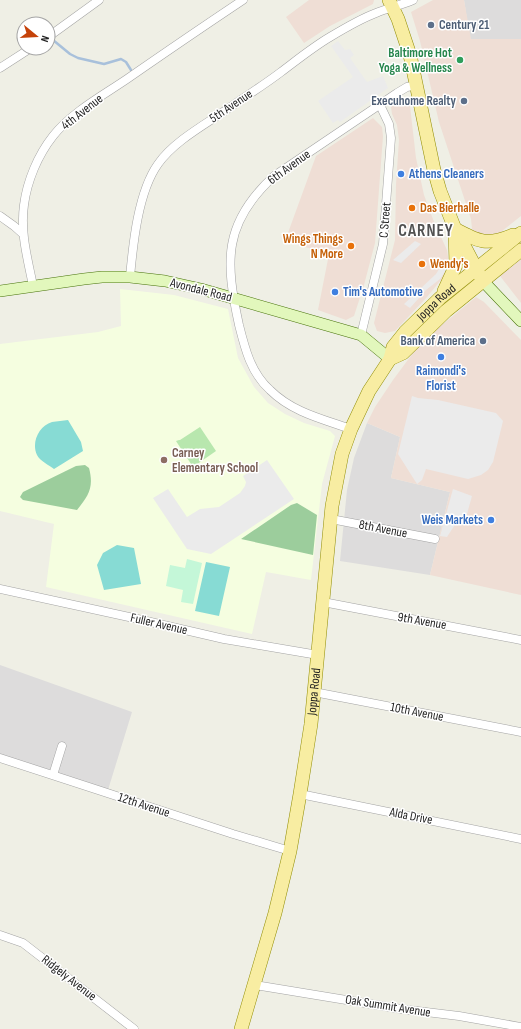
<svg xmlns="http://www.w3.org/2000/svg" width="521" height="1029" viewBox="0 0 521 1029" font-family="'Sofia Sans Condensed',sans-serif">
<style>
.residential{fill:#dddcdc}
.commercial{fill:#efded5}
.education{fill:#f5fee0}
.grass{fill:#b8e7ae}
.forest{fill:#9ccd9c}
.park{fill:#c4f7d8}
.pitch{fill:#87dbd4}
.parking{fill:#ebebeb}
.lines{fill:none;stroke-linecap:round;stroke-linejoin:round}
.stream{stroke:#a8c0db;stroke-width:2.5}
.street-casing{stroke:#a3a3a3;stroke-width:9}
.secondary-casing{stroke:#47720a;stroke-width:12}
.primary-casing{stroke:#938f07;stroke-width:14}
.street{stroke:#fff;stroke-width:8}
.secondary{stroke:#e2f7bc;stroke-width:11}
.primary{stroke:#f8eda2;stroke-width:13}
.service-dot{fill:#5c6f8a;stroke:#fff;stroke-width:1.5}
.leisure-dot{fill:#2e9e5b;stroke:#fff;stroke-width:1.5}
.shop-dot{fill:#3f7fe0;stroke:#fff;stroke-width:1.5}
.food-dot{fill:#e8710a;stroke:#fff;stroke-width:1.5}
.education-dot{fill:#8d6e63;stroke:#fff;stroke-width:1.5}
.labels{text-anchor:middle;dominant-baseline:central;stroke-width:3;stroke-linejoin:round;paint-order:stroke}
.service-label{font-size:13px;font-weight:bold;fill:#4e5e75;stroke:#fff;text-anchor:end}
.leisure-label{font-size:13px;font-weight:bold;fill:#27864d;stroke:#fff;text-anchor:end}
.street-label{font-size:13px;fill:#1f1f1f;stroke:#fff}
.shop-label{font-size:13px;font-weight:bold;fill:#366cbe;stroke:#fff;text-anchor:start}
.food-label{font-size:13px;font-weight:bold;fill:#c56008;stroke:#fff;text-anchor:start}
.education-label{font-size:13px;font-weight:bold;fill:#785e54;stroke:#fff;text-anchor:start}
.district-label{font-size:17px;font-weight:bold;letter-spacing:1px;fill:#525252;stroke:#fff}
</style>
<rect width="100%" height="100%" fill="#efefe5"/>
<path class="residential" d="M464,0H521V39H470Z
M367,423L400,437L391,478L450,492L430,575L340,561L347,490L354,458Z
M0,665L132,712L108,790L0,754Z"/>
<path class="commercial" d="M309,0H374L373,4L330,26L304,43L286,17Z
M433,0H464L471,39H521V216L497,235H476L472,229L471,219L439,122L420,41L411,12Z
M405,98L410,106L416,158L424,195L434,222L447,250L449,263L446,274L427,297L395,331L385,333L377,331L374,323L395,240L396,184L399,140L397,125L392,114L391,107L399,99Z
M373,118L382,127L383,136L375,243L364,285L354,316L346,320L318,310L329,254L285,241L316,156Z
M521,259V303L500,276Z
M476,297L484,302L521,340V595L430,575L450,492L391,478L400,437L367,423L375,407L393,380L413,353L437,329Z"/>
<path class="education" d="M120,289L174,295L228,309L238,358L254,387L268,403L285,414L304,423L330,431L335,436L322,484L311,580L266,572L252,634L46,587L54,524L0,511V344L98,332L121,326Z"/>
<path class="grass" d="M200,427L216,451L193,467L176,441L179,440H180Z"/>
<path class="forest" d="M85,465L89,468C94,487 89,495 77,510L23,500L20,497L23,492L76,466Z
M297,503L317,515L313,555L241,539L291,505Z"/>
<path class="park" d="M187,559L202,563L193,604L181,602L183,590L166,586L170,565L185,568Z"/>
<path class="pitch" d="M68,420L81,442L83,451L54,469C49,465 40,461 37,455C31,442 39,426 52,422C57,421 63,421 68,420Z
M117,545L134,548L141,584L104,590L97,565L103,553Z
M206,562L230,567L219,616L195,611Z"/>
<path class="parking" d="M338,41L345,50L350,49L354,55L350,58L367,82L383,76L388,88L340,122L338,120L333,123L318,101L353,77L331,46Z
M415,241L421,244L401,263L393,260Z
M442,260L448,262L447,269L440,279L426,290L410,308L404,304L436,274L441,266Z
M412,396L418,398L438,400L496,413L503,421L493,462L488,470L481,475L468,479L426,469L422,480L417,484L398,454Z
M267,460L294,499L211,554L187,549L153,498L168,489L187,517L200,509L219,507L240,493L245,486L246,482L243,476Z
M453,489L472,496L465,521L458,520L447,537L440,536Z"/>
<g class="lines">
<path class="stream" d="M53,40L70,54L78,58L104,64L121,59L126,62L131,70"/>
<g class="street-casing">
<path id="street" d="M48,37L99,0
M0,68L31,48
M0,216L14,226L23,234
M130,277C133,244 138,192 158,164C174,141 206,124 229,108C246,96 264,85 281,72C297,60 313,47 330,37C345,28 360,19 376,13C388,8 401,5 413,0
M33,286C28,260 20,233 24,205C27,181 38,155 53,136C72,112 102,96 127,79C166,52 204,26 243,0
M361,335L383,244L391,138L389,124L380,105
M351,429C322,419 292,412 270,390C251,373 245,349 239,325C225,261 223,223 274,176L397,93L407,87L417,85
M331,519L435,539
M0,589L129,617L224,639L318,655
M323,602L521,640
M314,692L521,732
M0,758L233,834L290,851
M53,775L62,746
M300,794L521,839
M0,935L23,943L134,1029
M255,985L401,1009L459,1016L521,1027"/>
</g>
<g class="secondary-casing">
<path id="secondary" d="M483,281L521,321
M0,291L84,279L102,277H130L165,281L201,289L361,335L390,359"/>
</g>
<g class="primary-casing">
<g id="primary">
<path d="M389,0L398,19L410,55L434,170L440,191L455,229L456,265L444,291"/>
<path d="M455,229C479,242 487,246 513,235"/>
<path d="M458,234L480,276"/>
<path d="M390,359L403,353L446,311L521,250"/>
<path id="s1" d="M241,1029L275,913L290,851L300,794L311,724L332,506L342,454L351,429L369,391L390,359L393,347L405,332L440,298L521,233"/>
</g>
</g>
<use href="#street" class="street"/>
<use href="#secondary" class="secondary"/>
<use href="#primary" class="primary"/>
</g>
<g class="service-dot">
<circle cx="431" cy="25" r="4"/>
<circle cx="464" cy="101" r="4"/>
<circle cx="483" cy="341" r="4"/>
</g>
<circle class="leisure-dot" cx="460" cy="60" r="4"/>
<g class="shop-dot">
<circle cx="401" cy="174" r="4"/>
<circle cx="335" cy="292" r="4"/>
<circle cx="441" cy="357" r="4"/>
<circle cx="491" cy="520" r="4"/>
</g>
<g class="food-dot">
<circle cx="412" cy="208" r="4"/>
<circle cx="351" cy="246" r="4"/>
<circle cx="422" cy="264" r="4"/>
</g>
<circle class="education-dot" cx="164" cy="460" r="4"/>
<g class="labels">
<g class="service-label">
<text x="439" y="25" text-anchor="start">Century 21</text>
<text x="456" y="101">Execuhome Realty</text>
<text x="475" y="341">Bank of America</text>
</g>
<g class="leisure-label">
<text x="452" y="53">Baltimore Hot<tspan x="452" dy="15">Yoga &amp; Wellness</tspan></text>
</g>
<g class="street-label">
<text transform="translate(231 106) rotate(-34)">5th Avenue</text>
<text transform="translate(82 112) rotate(-38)">4th Avenue</text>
<text transform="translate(289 167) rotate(-36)">6th Avenue</text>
<text transform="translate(385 220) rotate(-85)">C Street</text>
<text transform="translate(201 290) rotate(14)">Avondale Road</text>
<text stroke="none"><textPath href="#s1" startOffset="767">Joppa Road</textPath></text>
<text transform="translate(383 529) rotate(11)">8th Avenue</text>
<text transform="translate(422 621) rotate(10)">9th Avenue</text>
<text transform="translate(159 624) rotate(13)">Fuller Avenue</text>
<text stroke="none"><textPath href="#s1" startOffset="346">Joppa Road</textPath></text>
<text transform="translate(417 712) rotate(11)">10th Avenue</text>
<text transform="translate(144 805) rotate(18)">12th Avenue</text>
<text transform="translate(411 816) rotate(11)">Alda Drive</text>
<text transform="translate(69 978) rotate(38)">Ridgely Avenue</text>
<text transform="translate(388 1006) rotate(9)">Oak Summit Avenue</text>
</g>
<g class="shop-label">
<text x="409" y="174">Athens Cleaners</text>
<text x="343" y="292">Tim's Automotive</text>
<text x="441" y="371" text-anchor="middle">Raimondi's<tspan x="441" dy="15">Florist</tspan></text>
<text x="483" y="520" text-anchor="end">Weis Markets</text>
</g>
<g class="food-label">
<text x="420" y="208">Das Bierhalle</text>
<text x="343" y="239" text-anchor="end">Wings Things<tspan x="343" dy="15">N More</tspan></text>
<text x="430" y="264">Wendy's</text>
</g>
<g class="education-label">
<text x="172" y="453">Carney<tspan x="172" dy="15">Elementary School</tspan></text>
</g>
<g class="district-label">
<text x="426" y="231">CARNEY</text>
</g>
</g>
<g transform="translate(36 36) rotate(108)"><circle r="19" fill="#ffffff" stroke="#a5a5a5"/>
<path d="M0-3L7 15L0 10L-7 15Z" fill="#c54209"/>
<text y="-6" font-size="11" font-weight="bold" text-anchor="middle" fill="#1f1f1f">N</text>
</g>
</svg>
